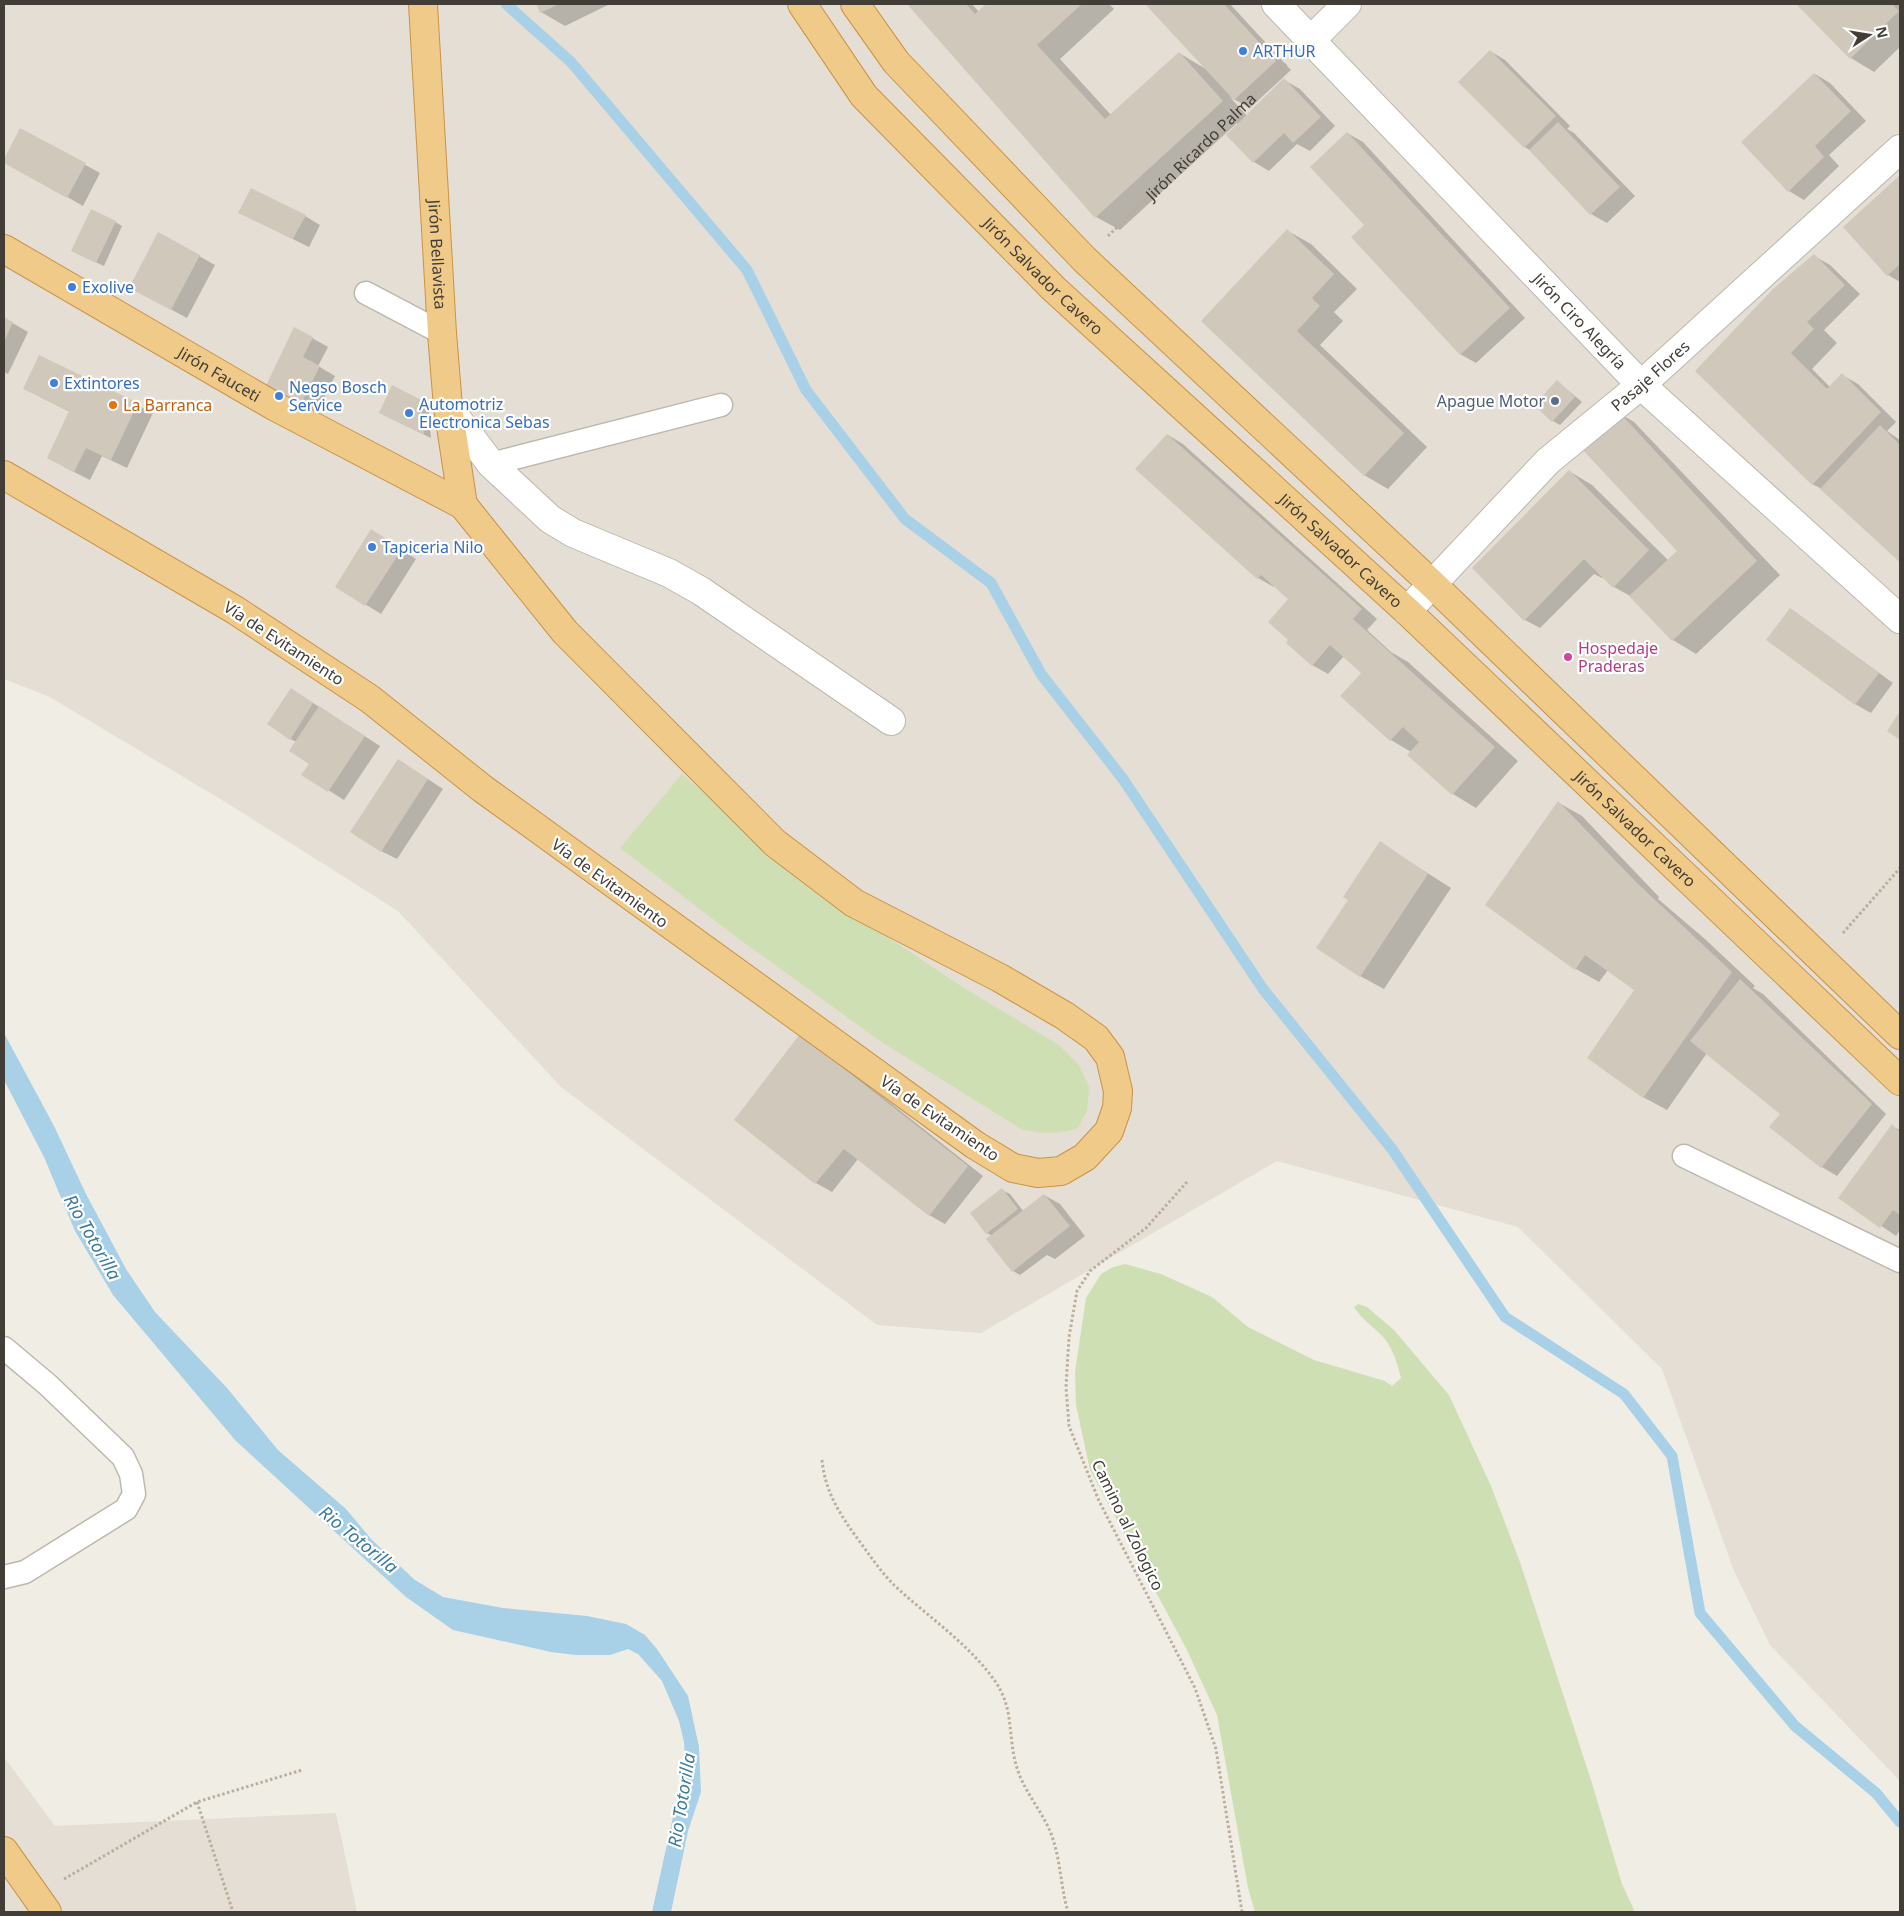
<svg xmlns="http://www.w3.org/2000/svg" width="1904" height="1916" viewBox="0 0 1904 1916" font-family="'Noto Sans',sans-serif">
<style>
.residential{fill:#e4ded4}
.green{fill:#cee0b3}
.water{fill:#a8d0e7}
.shadow{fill:#0003}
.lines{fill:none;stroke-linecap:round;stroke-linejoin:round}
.stream{stroke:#a8d0e7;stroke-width:11}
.building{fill:#d1c8bc}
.service-casing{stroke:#beb7ac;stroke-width:25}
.minor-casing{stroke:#beb7ac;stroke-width:30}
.tertiary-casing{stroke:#beb7ac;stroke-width:30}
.trunk-casing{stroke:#ca9346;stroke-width:30}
.path{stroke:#bbae9c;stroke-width:3;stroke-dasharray:2.5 2.5;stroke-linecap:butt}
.service{stroke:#fff;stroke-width:22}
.minor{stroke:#fff;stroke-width:28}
.tertiary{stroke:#fff;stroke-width:28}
.trunk{stroke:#efca88;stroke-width:28}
.shop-dot{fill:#3f7fe0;stroke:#fff;stroke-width:2}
.service-dot{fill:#5c6f8a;stroke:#fff;stroke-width:2}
.food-dot{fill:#e8710a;stroke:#fff;stroke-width:2}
.hotel-dot{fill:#d1479c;stroke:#fff;stroke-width:2}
.labels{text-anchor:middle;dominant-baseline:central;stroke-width:4.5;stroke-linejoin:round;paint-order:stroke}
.shop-label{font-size:16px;fill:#366cbe;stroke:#fff;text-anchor:start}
.street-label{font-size:16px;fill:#423d36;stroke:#fff}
.service-label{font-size:16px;fill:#4e5e75;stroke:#fff;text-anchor:end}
.food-label{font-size:16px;fill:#c56008;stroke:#fff;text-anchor:start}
.hotel-label{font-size:16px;fill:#b23c85;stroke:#fff;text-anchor:start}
.water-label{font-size:18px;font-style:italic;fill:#3c7ba1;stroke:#fff}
</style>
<rect width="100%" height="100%" fill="#f0ede5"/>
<path class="residential" d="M4,4H1900V1781L1770,1645L1734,1571L1662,1369L1518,1227L1277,1161L981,1333L877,1325L561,1087L398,911L227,803L50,697L4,679Z
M4,1757L55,1826L336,1813L357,1912H4Z"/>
<path class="green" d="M682,774L811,886L964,988L1059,1045L1079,1065L1089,1087L1087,1111L1078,1128C1058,1135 1043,1133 1023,1130L880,1041L735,936L620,848Z
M1125,1264L1161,1274L1212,1297L1248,1327L1314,1360L1385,1381L1392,1386L1401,1378C1398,1365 1393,1349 1384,1338C1374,1327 1362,1320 1354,1307L1358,1304L1367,1307L1394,1330L1449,1395L1491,1486L1520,1562L1591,1780L1622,1884L1635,1912H1255L1248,1888L1217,1715L1186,1648L1090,1470L1076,1405L1075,1372L1086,1298L1101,1274L1113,1267Z"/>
<path class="water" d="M4,1033L54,1126L86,1194L126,1269L155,1312L227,1388L278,1450L346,1509L372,1540L415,1580L443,1597L503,1608L587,1616L626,1624L645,1635L657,1649L688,1696L699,1747L701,1792L688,1831L671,1912H652L681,1781L685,1760L684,1742L679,1721L662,1681L638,1654L628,1649L610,1655H576L551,1652L453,1630L406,1597L235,1440L113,1295L75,1231L44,1157L4,1080Z"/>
<path class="shadow" d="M537,4H610L565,26L541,12Z
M908,4H972L979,12L988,4H1109L1114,9L1060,59L1111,115L1179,53L1206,69L1147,4H1230L1291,70L1250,108L1230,97L1247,116L1284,80L1300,89L1335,126L1310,151L1297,144L1269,171L1254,162L1237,123L1120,230L1096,217Z
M1798,4H1900V47L1874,72L1851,58Z
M1490,51L1505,60L1570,126L1567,129L1574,133L1635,196L1607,223L1591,214L1531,151L1525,147Z
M1815,74L1830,83L1866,121L1829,155L1839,166L1804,200L1789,191Z
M21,130L100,173L83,206L4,161Z
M1347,133L1363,142L1525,318L1476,363L1460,354L1366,225Z
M1900,177V282L1888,275L1845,227Z
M305,216L320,225L309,247L256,221Z
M115,222L122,226L104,266L80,255Z
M1288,231L1311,244L1357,289L1334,312L1343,321L1320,345L1427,447L1388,489L1364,475L1202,321Z
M199,256L215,265L187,318L146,296Z
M1814,256L1830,265L1860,294L1824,330L1837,343L1812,369L1830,387L1842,375L1858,384L1896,422L1887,431L1900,440V562L1820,488L1812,484L1697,371Z
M4,318L28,332L8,374L4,372Z
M312,338L328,347L318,366L335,376L313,420L279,402Z
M40,357L153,413L127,468L102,456L90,480L64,467L70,412L40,397Z
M1557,381L1582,402L1560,425L1553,421Z
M421,401L428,406L431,438L388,417Z
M1619,413L1634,422L1780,575L1696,654L1673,640L1632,597L1614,587L1604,577L1602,578L1594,574L1540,628L1525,620L1569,471L1592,485L1668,560L1678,551Z
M1168,435L1183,444L1377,619L1367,630L1391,652L1408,662L1518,761L1476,808L1453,794L1409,755L1411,752L1391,740L1342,696L1363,672L1344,656L1328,674L1312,665L1290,640V599L1275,585L1274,587L1258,578L1137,469Z
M387,540L416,559L381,614L336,586Z
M1791,609L1893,683L1871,713L1855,704Z
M299,694L380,746L344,800L303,774L310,763L297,742L290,739Z
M414,770L443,789L397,859L381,851Z
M1559,803L1582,816L1659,897L1658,899L1705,939L1755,986L1753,988L1763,994L1886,1114L1837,1176L1822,1167L1782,1114L1707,1053L1667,1110L1643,1097L1636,990L1608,970L1599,982L1576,969Z
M1380,843L1451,888L1384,989L1360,976L1350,900Z
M816,1044L983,1176L945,1224L929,1215L858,1159L832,1192L816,1183L735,1119Z
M1892,1126L1900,1130V1230L1896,1236L1840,1197Z
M1002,1190L1010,1194L1024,1212L1044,1195L1060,1204L1085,1236L1055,1259L1047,1255L1020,1275L1013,1271L992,1236L987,1233Z"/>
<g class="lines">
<path class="stream" d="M506,4L571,62L747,270L806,390L905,519L991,583L1041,674L1123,779L1263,989L1392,1149L1505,1317L1624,1394L1672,1456L1700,1613L1795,1726L1876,1793L1900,1822"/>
</g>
<path class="building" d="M536,4H559L540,13Z
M907,4H966L975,14L986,4H1082L1037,45L1105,119L1179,52L1223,101L1095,218Z
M1145,4H1224L1276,61L1234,100Z
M1796,4H1892L1899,11L1850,59Z
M1490,50L1556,116L1524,148L1458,82Z
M1814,73L1851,111L1815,146L1824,157L1788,192L1741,142Z
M1284,78L1321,117L1293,143L1284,133L1253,163L1226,135Z
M1558,122L1620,187L1590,215L1529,150Z
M20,128L86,163L67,198L4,163V159Z
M1347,132L1510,308L1460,355L1351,237L1364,225L1310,167Z
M1900,175V264L1887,276L1843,227Z
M251,188L306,215L293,239L238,213Z
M91,209L116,221L96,263L71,251Z
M1287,229L1334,274L1312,298L1320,306L1297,331L1404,433L1364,476L1201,321Z
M158,232L200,255L171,310L129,288Z
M1814,254L1845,285L1807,322L1814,329L1791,353L1827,389L1842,373L1881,412L1812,485L1695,371L1773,289Z
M4,317L13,322L4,342Z
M294,327L313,337L303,357L320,366L297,412L262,394Z
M39,355L138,403L111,460L86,448L74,472L47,458L69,411L23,389Z
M1557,380L1575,397L1552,422L1534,405Z
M392,385L421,400L424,435L379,413Z
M1619,412L1757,561L1672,641L1629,596L1677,551L1581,448Z
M1880,425L1900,445V562L1820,489Z
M1167,434L1362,609L1353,619L1495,747L1452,795L1407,755L1419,742L1403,727L1390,741L1340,696L1361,673L1330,645L1312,666L1286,643L1288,640L1268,622L1288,599L1261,575L1257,579L1135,469Z
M1569,470L1649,550L1613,588L1584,559L1524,621L1472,568Z
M371,529L402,549L365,606L335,587Z
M1790,608L1879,673L1855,705L1766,640Z
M291,688L313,703L290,740L267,724Z
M319,706L365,736L328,792L301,775L309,764L289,751Z
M1900,711V740L1887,731Z
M398,759L428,779L381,852L350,832Z
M1558,801L1637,883L1732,972L1643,1098L1587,1058L1634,990L1585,955L1575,970L1485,905Z
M1380,841L1428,874L1360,977L1316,948L1348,900L1343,897Z
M1740,979L1872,1104L1821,1168L1769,1127L1780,1114L1690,1041Z
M800,1034L968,1166L929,1216L844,1149L815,1184L734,1120Z
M1892,1124L1900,1132V1215L1893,1210L1880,1228L1838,1198Z
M1002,1188L1018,1209L986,1234L970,1213Z
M1044,1194L1070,1226L1012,1272L986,1239Z"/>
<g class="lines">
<g class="service-casing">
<path id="service" d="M366,293L442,333
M491,464L721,405
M1684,1156L1900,1261
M4,1348L48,1385L123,1457L131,1474L134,1494L126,1509L25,1572L4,1577"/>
</g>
<g class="minor-casing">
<g id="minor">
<path d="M1311,40L1347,4"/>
<path d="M448,407L491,464L550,519L573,533L669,573L701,591L891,721"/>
<path id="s2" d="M1407,611L1548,461L1641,385L1900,149"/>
</g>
</g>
<g class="tertiary-casing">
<g id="tertiary">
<path id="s3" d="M1276,4L1641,385L1900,619"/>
</g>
</g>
<g class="trunk-casing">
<g id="trunk">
<path id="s4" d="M423,4L442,333L448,407L463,505"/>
<path id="s5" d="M802,4L864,96L1054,289L1407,611L1900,1081"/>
<path d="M855,4L896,62L1084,259L1431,583L1900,1035"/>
<path id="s6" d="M4,249L274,406L463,505L565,632L775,843L854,903L1000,978L1065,1016L1096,1038L1110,1057L1118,1091L1117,1108L1109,1131L1085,1157L1061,1171L1038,1173L1013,1168L975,1145L483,789L370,699L235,610L4,475"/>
<path d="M4,1851L47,1912"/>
</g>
</g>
<g class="path">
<path id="s1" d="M1108,236L1287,63"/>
<path d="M1843,933L1900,868"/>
<path d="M1187,1182L1146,1228L1090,1271L1077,1291L1069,1337L1066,1387L1069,1426L1099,1501L1195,1688L1216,1749L1242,1912"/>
<path d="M822,1460C825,1491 839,1513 857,1538C869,1554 880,1571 894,1585C928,1617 968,1643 995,1681C1015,1710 1007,1736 1017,1768C1024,1791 1041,1810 1050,1831C1061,1858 1060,1885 1068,1912"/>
<path d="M197,1802L233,1912"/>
<path d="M64,1879L197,1802L302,1770"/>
</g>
<use href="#service" class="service"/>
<use href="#minor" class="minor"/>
<use href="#tertiary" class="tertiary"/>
<use href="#trunk" class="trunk"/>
</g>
<g class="shop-dot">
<circle cx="1243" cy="51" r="5"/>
<circle cx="72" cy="287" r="5"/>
<circle cx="54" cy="383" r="5"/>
<circle cx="279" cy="396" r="5"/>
<circle cx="409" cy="413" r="5"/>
<circle cx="372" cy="547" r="5"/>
</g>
<circle class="service-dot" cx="1555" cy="401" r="5"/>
<circle class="food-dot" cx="113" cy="405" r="5"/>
<circle class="hotel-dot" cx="1568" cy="657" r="5"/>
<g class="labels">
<g class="shop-label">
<text x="1253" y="51">ARTHUR</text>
<text x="82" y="287">Exolive</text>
<text x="64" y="383">Extintores</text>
<text x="289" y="387">Negso Bosch<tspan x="289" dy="18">Service</tspan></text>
<text x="419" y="404">Automotriz<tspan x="419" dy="18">Electronica Sebas</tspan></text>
<text x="382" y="547">Tapiceria Nilo</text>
</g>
<g class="street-label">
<text stroke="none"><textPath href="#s1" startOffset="129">Jirón Ricardo Palma</textPath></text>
<text stroke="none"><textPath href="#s4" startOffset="251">Jirón Bellavista</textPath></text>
<text stroke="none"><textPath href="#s5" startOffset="365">Jirón Salvador Cavero</textPath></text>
<text stroke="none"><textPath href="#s3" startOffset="439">Jirón Ciro Alegría</textPath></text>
<text stroke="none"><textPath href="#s6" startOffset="249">Jirón Fauceti</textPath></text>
<text stroke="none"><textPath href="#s2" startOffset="339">Pasaje Flores</textPath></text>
<text stroke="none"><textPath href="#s5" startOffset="770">Jirón Salvador Cavero</textPath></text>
<text transform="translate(284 643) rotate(33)">Vía de Evitamiento</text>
<text stroke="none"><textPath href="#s5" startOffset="1175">Jirón Salvador Cavero</textPath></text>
<text transform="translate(610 883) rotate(36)">Vía de Evitamiento</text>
<text transform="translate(940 1118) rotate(34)">Vía de Evitamiento</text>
<text transform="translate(1128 1525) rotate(64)">Camino al Zologico</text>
</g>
<g class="service-label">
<text x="1545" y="401">Apague Motor</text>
</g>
<g class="food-label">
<text x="123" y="405">La Barranca</text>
</g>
<g class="hotel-label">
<text x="1578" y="648">Hospedaje<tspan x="1578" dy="18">Praderas</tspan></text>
</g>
<g class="water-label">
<text transform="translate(93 1237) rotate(60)">Rio Totorilla</text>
<text transform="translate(359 1539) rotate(39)">Rio Totorilla</text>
<text transform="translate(681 1800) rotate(-81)">Rio Totorilla</text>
</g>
</g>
<rect width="1904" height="1916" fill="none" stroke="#423d36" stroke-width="10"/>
<g transform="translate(1869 35) rotate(78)" stroke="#ffffff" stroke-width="4" paint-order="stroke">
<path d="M0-4L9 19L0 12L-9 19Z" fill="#423d36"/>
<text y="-8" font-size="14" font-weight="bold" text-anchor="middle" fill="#423d36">N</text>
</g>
</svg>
